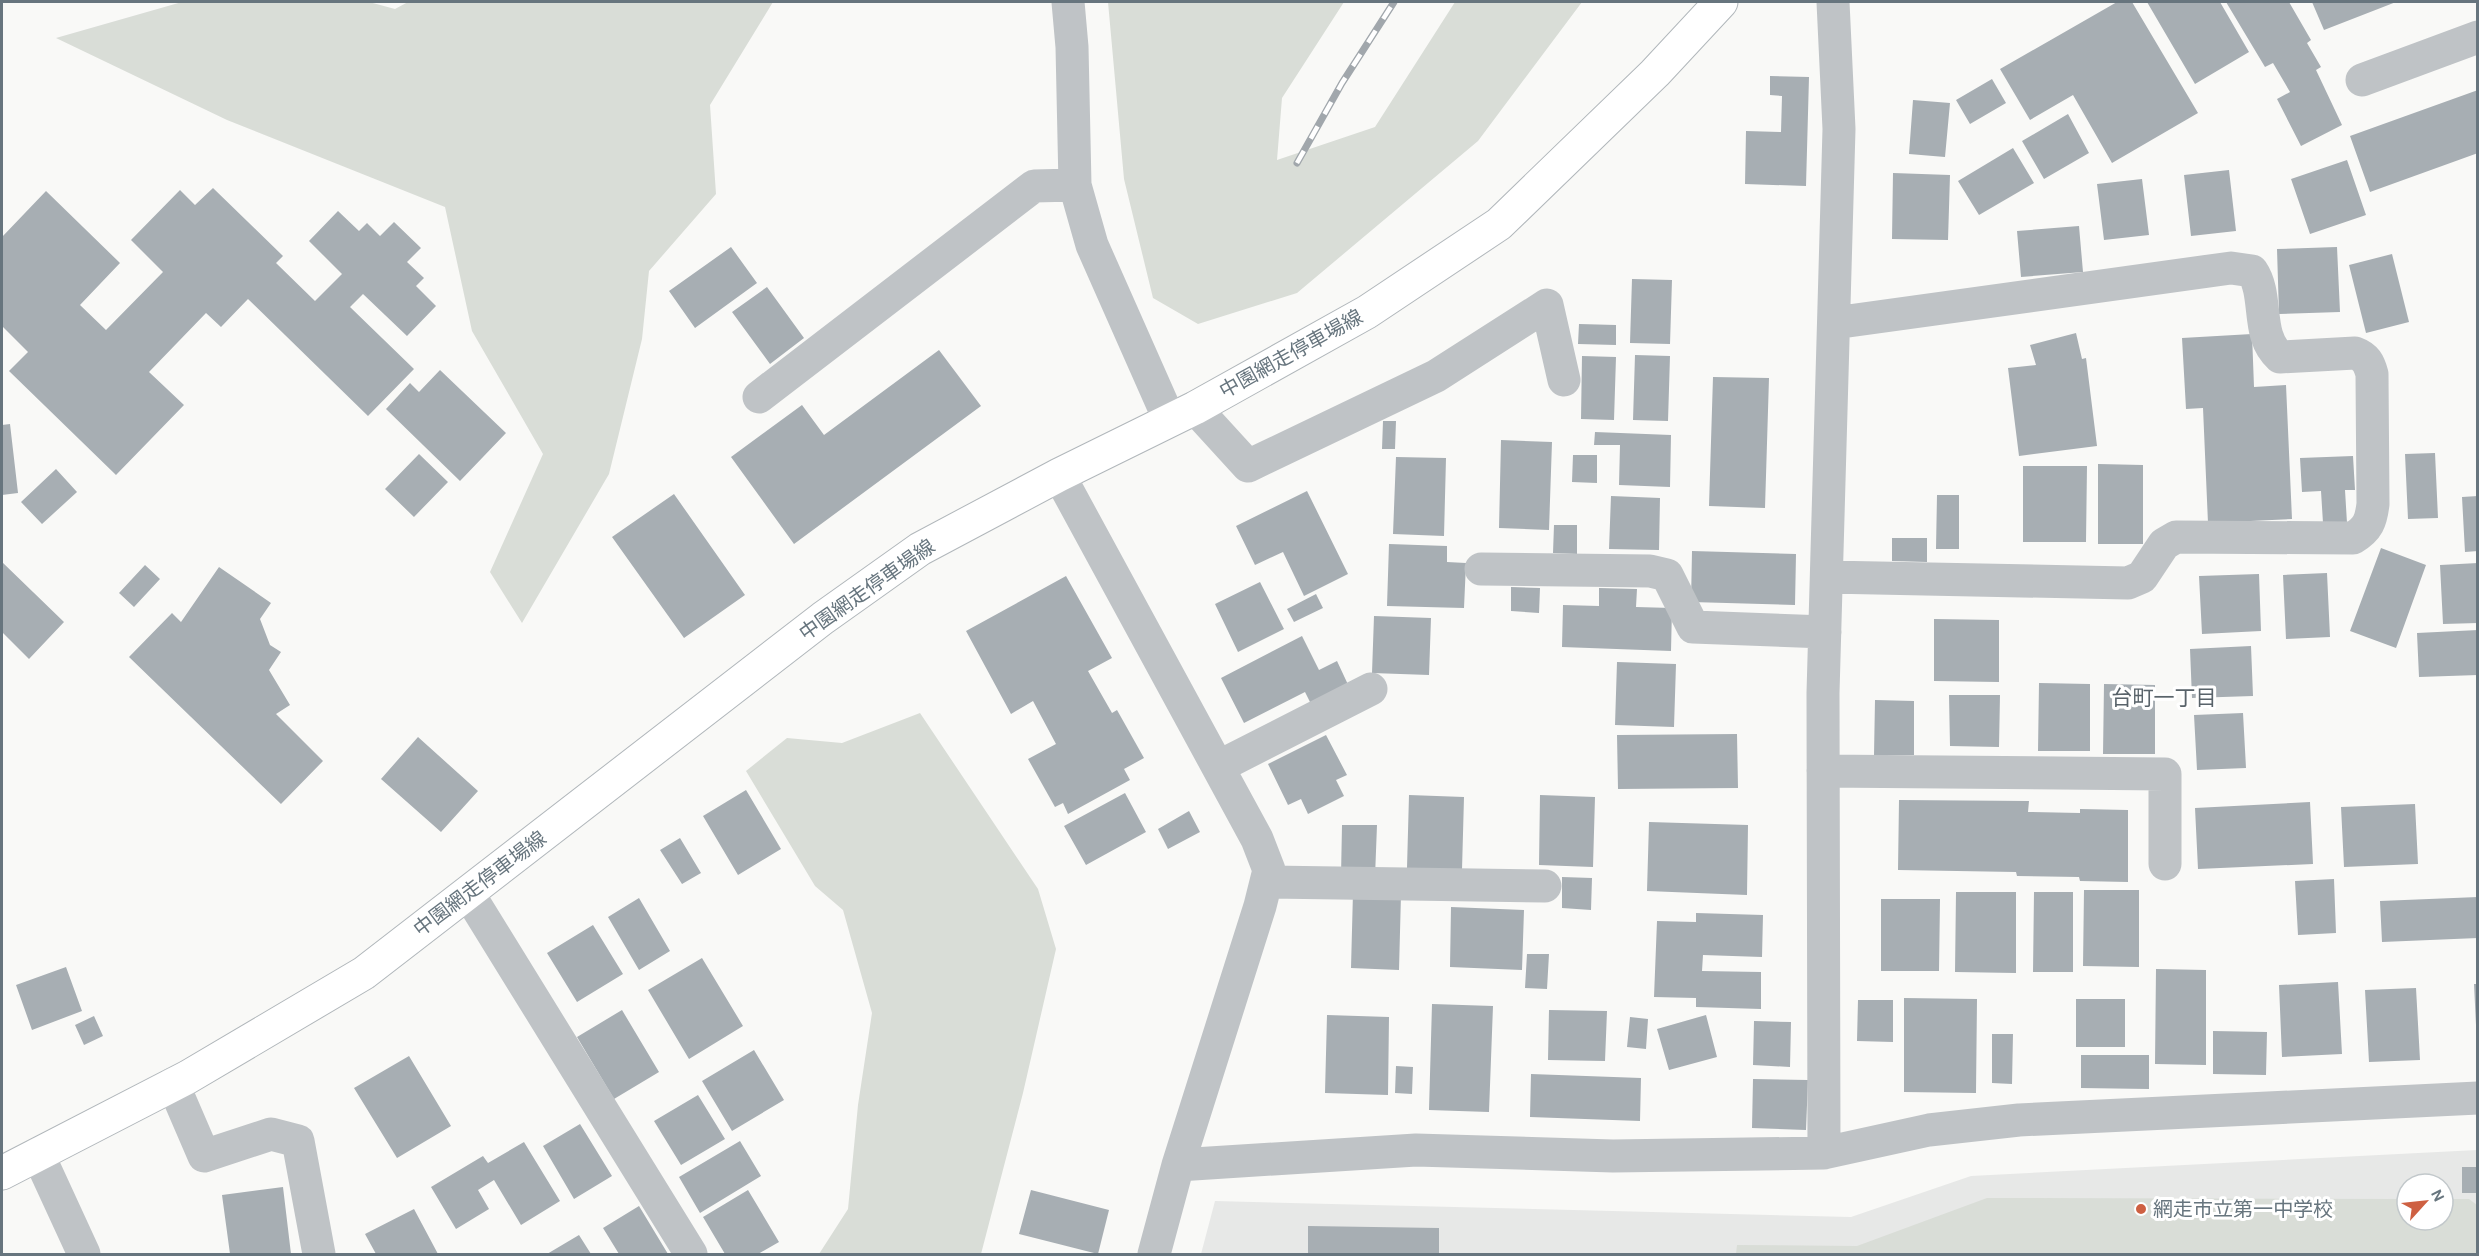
<svg xmlns="http://www.w3.org/2000/svg" width="2479" height="1256" viewBox="0 0 2479 1256" font-family="Karla,'Noto Sans JP',sans-serif">
<style>
.built{fill:#e7e8e7;fill-rule:evenodd}
.green{fill:#d9ddd7}
.building{fill:#a7aeb3}
.lines{fill:none;stroke-linecap:round;stroke-linejoin:round}
.secondary-casing{stroke:#b1b7bb;stroke-width:35}
.minor{stroke:#bfc3c6;stroke-width:33}
.secondary{stroke:#fff;stroke-width:33}
.rail-casing{stroke:#a1a7ac;stroke-width:7}
.rail{stroke:#fff;stroke-width:4.5;stroke-dasharray:14;stroke-linecap:butt}
.poi-dot{fill:#ce6042;stroke:#fff;stroke-width:2}
.labels{text-anchor:middle;dominant-baseline:central;stroke-width:6;stroke-linejoin:round;paint-order:stroke}
.street-label{font-size:20px;fill:#67757e;stroke:#fff}
.poi-label{font-size:20px;fill:#67757e;stroke:#fff;text-anchor:start}
.neighbourhood-label{font-size:21px;fill:#59636a;stroke:#fff}
</style>
<rect width="100%" height="100%" fill="#f9f9f7"/>
<path class="built" d="M2477,1150V1254H1201L1215,1201L1851,1217L1971,1176ZM2407,1184H2443V1220H2407Z"/>
<path class="green" d="M182,2H369L395,9L408,2H773L710,105L716,194L649,271L642,339L609,474L522,623L490,572L543,454L472,331L445,207L227,120L56,38Z
M1108,2H1344L1282,98L1277,160L1375,127L1455,2H1582L1478,141L1297,293L1198,324L1153,298L1124,179Z
M920,713L1038,889L1056,949L1023,1093L981,1254H819L848,1209L858,1105L872,1013L843,910L815,886L746,771L787,738L842,743Z
M1987,1198L2407,1199V1220H2443V1199H2469L2477,1205V1254H1736L1737,1245L1857,1246Z"/>
<path class="building" d="M2117,2H2132L2198,113L2112,163L2073,95L2030,120L2000,69Z
M2147,2H2220L2249,52L2195,84Z
M2226,2H2289L2311,40L2307,43L2321,67L2316,70L2342,125L2301,146L2277,99L2290,92L2273,63L2265,67Z
M2312,2H2396L2324,30Z
M1770,76L1809,77L1806,186L1745,184L1746,131L1781,132L1782,96L1770,95Z
M1992,79L2006,103L1970,124L1956,100Z
M2478,90V153L2370,192L2350,136Z
M1913,100L1950,103L1945,157L1909,154Z
M2068,114L2089,153L2044,179L2022,141Z
M2013,148L2034,183L1979,215L1958,181Z
M2347,160L2366,215L2310,234L2291,179Z
M2229,170L2236,231L2191,236L2184,175Z
M1893,173L1950,175L1948,240L1892,239Z
M2142,179L2149,235L2104,240L2097,184Z
M213,188L283,256L276,263L315,301L342,274L309,241L338,211L359,231L367,223L380,236L394,222L421,248L407,262L424,278L416,286L436,306L407,336L363,294L350,307L414,369L368,416L248,299L221,327L206,313L149,372L184,405L116,475L9,371L28,352L2,326V237L46,191L120,263L80,305L106,330L163,272L131,240L180,190L195,205Z
M2079,226L2083,272L2021,277L2017,231Z
M731,247L757,283L695,328L669,291Z
M2337,247L2340,312L2279,314L2277,249Z
M2392,254L2409,322L2366,333L2349,265Z
M1632,279L1672,280L1670,344L1630,343Z
M767,287L804,338L770,364L732,312Z
M1579,324L1616,325V345L1578,344Z
M2076,333L2082,359L2086,358L2097,446L2019,456L2008,368L2036,365L2030,345Z
M2252,334L2254,387L2286,385L2292,519L2208,523L2203,408L2186,409L2182,338Z
M939,350L981,406L794,544L731,457L802,405L824,435Z
M1635,355L1670,356L1668,421L1633,420Z
M1582,356L1616,357L1614,420L1581,419Z
M440,370L506,433L460,481L386,409L410,383L419,392Z
M1713,377L1769,378L1765,508L1709,506Z
M1383,421H1396L1395,449H1382Z
M10,424L18,493L2,495V425Z
M1595,432L1671,435L1670,487L1619,485L1620,445H1594Z
M1501,440L1552,442L1549,530L1499,528Z
M2435,453L2438,518L2408,519L2405,454Z
M419,454L448,482L414,517L385,489Z
M1573,455H1597V483L1572,482Z
M2353,456L2355,490H2345L2347,523H2323L2321,491L2302,492L2300,458Z
M1396,457L1446,458L1444,536L1393,534Z
M2098,464L2143,465V544H2098Z
M2023,466H2087L2086,542H2023Z
M56,469L77,492L42,524L21,502Z
M1307,491L1348,574L1304,596L1283,552L1255,565L1236,526Z
M674,494L745,595L684,638L612,537Z
M1937,495H1959V549H1936Z
M1611,496L1660,498L1659,550L1609,549Z
M2478,496V551L2465,552L2462,497Z
M1554,525H1577V554L1553,553Z
M1892,538H1927V562L1892,561Z
M1389,544L1447,546V562L1466,563L1464,608L1387,606Z
M2381,548L2426,565L2396,648L2350,631Z
M1692,551L1796,554L1795,605L1691,602Z
M2,562L64,622L29,659L2,632Z
M2478,563V623L2443,624L2440,565Z
M145,565L160,579L134,607L119,593Z
M219,567L271,603L260,619L270,645L281,652L269,670L290,705L276,714L323,761L281,804L129,657L172,613L181,622Z
M2327,573L2330,637L2286,639L2283,575Z
M2259,574L2261,631L2202,634L2199,576Z
M1066,576L1112,658L1088,671L1112,713L1117,710L1144,758L1124,769L1130,780L1068,814L1063,803L1055,807L1028,759L1056,744L1033,701L1011,714L966,631Z
M1260,582L1284,629L1238,652L1215,604Z
M1511,587L1540,588L1539,613L1511,611Z
M1599,588L1637,589L1636,607L1672,608L1671,651L1562,647L1563,605L1599,606Z
M1316,594L1323,608L1294,622L1287,609Z
M1374,616L1431,618L1429,675L1372,673Z
M1934,619L1999,620V682L1934,681Z
M2478,630V675L2419,677L2417,633Z
M1302,636L1319,670L1337,661L1351,691L1314,710L1305,692L1244,723L1221,678Z
M2251,646L2253,696L2192,698L2190,649Z
M1617,662L1676,664L1674,727L1615,725Z
M2039,683L2090,684V751H2038Z
M2104,684L2155,685V754H2103Z
M1949,695H2000L1999,747L1950,746Z
M1875,700L1914,701V755H1874Z
M2243,713L2246,768L2197,770L2194,715Z
M1737,734L1738,788L1618,789L1617,735Z
M1326,735L1347,775L1336,780L1344,796L1308,814L1301,799L1288,805L1268,764Z
M418,737L478,791L441,832L381,779Z
M746,790L781,849L738,875L703,816Z
M1125,793L1146,832L1086,865L1064,826Z
M1409,795L1464,797L1462,870L1407,868Z
M1540,795L1595,797L1593,867L1539,865Z
M1899,800L2029,801L2028,812L2080,813V809L2128,810V882L2080,881L2079,877L2017,876L2016,872L1898,870Z
M2310,802L2313,864L2198,869L2195,808Z
M2415,804L2418,864L2344,867L2341,807Z
M1189,811L1200,832L1168,849L1158,829Z
M1649,822L1748,825L1747,895L1647,891Z
M1342,825H1377L1375,877L1341,876Z
M680,838L701,873L682,884L660,850Z
M1562,877L1592,878L1591,910L1562,908Z
M2334,879L2336,933L2298,935L2295,881Z
M2084,890H2139V967L2083,966Z
M1353,892L1401,894L1399,970L1351,968Z
M1956,892H2016V973L1955,972Z
M2034,892H2073V972H2033Z
M2478,897V938L2382,942L2380,901Z
M639,898L670,951L639,970L608,917Z
M1881,899H1940L1939,971H1881Z
M1451,907L1524,910L1522,970L1450,967Z
M1696,913L1763,915L1762,957L1703,955L1702,971L1761,972V1009L1696,1007V998L1654,997L1657,921L1696,922Z
M593,925L623,974L577,1002L547,953Z
M1527,954H1549L1547,989L1525,988Z
M702,958L743,1026L689,1059L648,990Z
M66,967L82,1011L32,1030L16,985Z
M2156,969L2206,970V1065L2155,1064Z
M2338,982L2342,1054L2282,1057L2279,985Z
M2474,984H2478V1025H2476Z
M2416,988L2420,1060L2369,1062L2365,990Z
M1904,998L1977,999L1976,1093L1904,1092Z
M2076,999H2125V1047H2076Z
M1858,1000H1893V1042L1857,1041Z
M1432,1004L1493,1006L1489,1112L1429,1110Z
M622,1010L659,1072L614,1099L577,1037Z
M1549,1010L1607,1011L1605,1061L1548,1060Z
M1327,1015L1389,1017L1388,1095L1325,1093Z
M1706,1015L1717,1057L1669,1070L1657,1029Z
M94,1016L103,1036L84,1045L75,1025Z
M1630,1017L1648,1019L1646,1049L1627,1047Z
M1754,1021L1791,1022L1790,1067L1753,1065Z
M2213,1031L2267,1032L2266,1075L2213,1074Z
M1992,1034H2013L2012,1084L1992,1083Z
M754,1050L784,1100L732,1131L702,1081Z
M2081,1055H2149V1089L2081,1088Z
M409,1056L451,1126L397,1158L354,1088Z
M1396,1066L1413,1067L1412,1094L1395,1093Z
M1531,1074L1641,1078L1640,1121L1530,1117Z
M1753,1079L1808,1080L1806,1130L1752,1128Z
M698,1095L725,1139L681,1165L654,1121Z
M580,1124L612,1176L574,1199L543,1146Z
M740,1141L761,1176L700,1213L679,1177Z
M524,1142L560,1201L521,1225L494,1180L478,1190L489,1209L456,1229L431,1187L483,1156L488,1163Z
M2462,1167H2478V1193H2462Z
M283,1187L291,1254H230L222,1195Z
M748,1190L779,1242L758,1254H725L703,1217Z
M1031,1190L1109,1210L1098,1254L1019,1234Z
M639,1206L668,1254H619L603,1228Z
M414,1209L438,1254H376L365,1234Z
M1308,1226L1439,1228V1254H1308Z
M579,1235L591,1254H547Z"/>
<g class="lines">
<g class="secondary-casing">
<path id="secondary" d="M2,1173L188,1077L364,973L823,618L920,549L1059,475L1195,408L1367,312L1499,224L1655,73L1721,2"/>
</g>
<path class="minor" d="M1068,2L1072,47L1075,185L1092,245L1169,419
M2362,80L2478,37
M759,397L1034,186L1075,185
M1195,408L1248,466L1436,376L1547,305L1564,380
M1059,475L1257,839L1269,870L1260,906L1178,1165L1154,1254
M1481,569L1650,571L1667,575L1693,627L1825,632
M1827,577L2128,583L2142,577L2164,544L2176,537L2353,538C2368,529 2371,521 2373,504L2372,374C2369,363 2366,357 2355,353L2280,357C2255,335 2269,296 2252,271L2231,268L1834,323
M1218,767L1371,689
M1823,771L2165,774V864
M1266,882L1545,886
M468,893L691,1254
M173,1084L204,1156L271,1134L298,1141L319,1254
M1824,1153L1823,693L1839,129L1833,2
M38,1154L84,1254
M1178,1165L1416,1150L1613,1156L1824,1153L1929,1130L2019,1120L2478,1098"/>
<use href="#secondary" class="secondary"/>
<g class="rail-casing">
<path id="rail" d="M1297,163L1342,83L1394,2"/>
</g>
<use href="#rail" class="rail"/>
</g>
<circle class="poi-dot" cx="2141" cy="1209" r="6"/>
<g class="labels">
<g class="street-label">
<text transform="translate(1291 354) rotate(-29)">中園網走停車場線</text>
<text transform="translate(867 590) rotate(-35)">中園網走停車場線</text>
<text transform="translate(480 884) rotate(-37)">中園網走停車場線</text>
</g>
<g class="poi-label">
<text x="2153" y="1209">網走市立第一中学校</text>
</g>
<g class="neighbourhood-label">
<text x="2164" y="698">台町一丁目</text>
</g>
</g>
<rect width="2479" height="1256" fill="none" stroke="#67757e" stroke-width="6"/>
<g transform="translate(2425 1202) rotate(63)"><circle r="28" fill="#ffffff" stroke="#c2c8cb" stroke-width="1.5"/>
<path d="M0-4.5L10 22L0 15L-10 22Z" fill="#ce6042"/>
<text y="-9" font-size="16" font-weight="bold" text-anchor="middle" fill="#67757e">N</text>
</g>
</svg>
